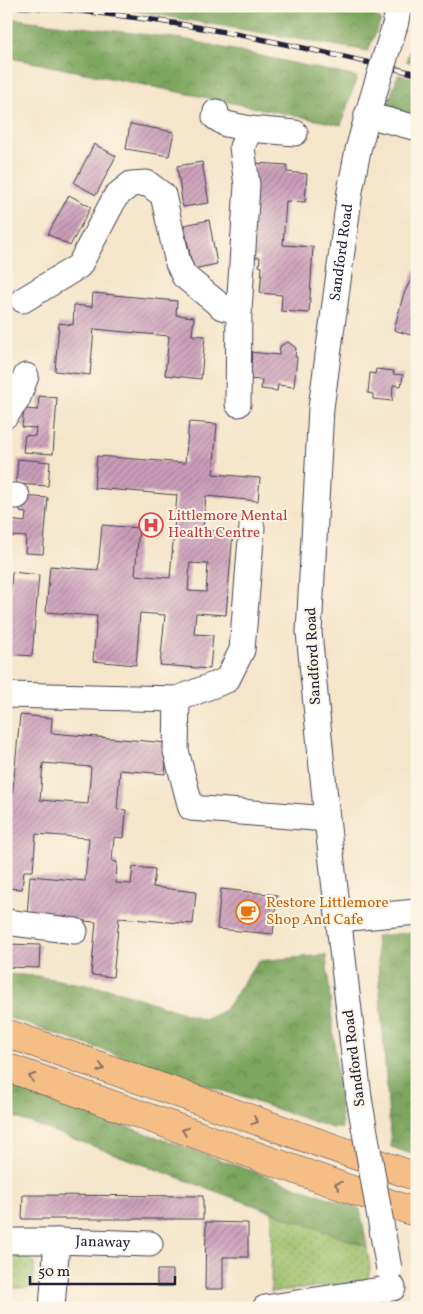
<svg xmlns="http://www.w3.org/2000/svg" width="423" height="1314" viewBox="0 0 423 1314" font-family="Vollkorn,serif">
<style>
.forest{fill:url(#forest-crowns);stroke:#50644c}
.park{fill:url(#park-dots);stroke:#5f7152}
.building{fill:url(#building-hatch);fill-rule:evenodd}
.lines{fill:none;stroke-linecap:round;stroke-linejoin:round}
.minor-casing{stroke:#423f50;stroke-width:27}
.major-casing{stroke:#423f50;stroke-width:29}
.minor{stroke:#fff;stroke-width:25}
.major{stroke:#f6be87;stroke-width:28}
.rail-casing{stroke:#22223b;stroke-width:5.5}
.rail{stroke:#fcf5e5;stroke-width:4;stroke-dasharray:11;stroke-linecap:butt}
.minor-bridge-casing{stroke:#423f50;stroke-width:27;stroke-linecap:butt}
.minor-bridge{stroke:#fff;stroke-width:25}
.oneway{stroke:#8c7061}
.labels{text-anchor:middle;dominant-baseline:central;stroke-width:4;stroke-linejoin:round;paint-order:stroke}
.street-label{font-size:15px;fill:#22223b;stroke:#fcf5e5}
.health-label{font-size:15px;fill:#be3a42;stroke:#fcf5e5;text-anchor:start}
.food-label{font-size:15px;fill:#c56008;stroke:#fcf5e5;text-anchor:start}
</style>
<defs>
<pattern id="forest-crowns" width="20" height="18" patternUnits="userSpaceOnUse" patternTransform="scale(1.25)"><rect width="20" height="18" fill="#7da65e"/><path d="M2 6a3 3 0 1 1 6 0M12 15a3 3 0 1 1 6 0" fill="none" stroke="#66874f"/></pattern>
<pattern id="park-dots" width="8" height="8" patternUnits="userSpaceOnUse" patternTransform="scale(1.25)"><rect width="8" height="8" fill="#9cc06a"/><path d="M2 2h.1M6 6h.1" fill="none" stroke="#7f9c58" stroke-width="1.8" stroke-linecap="round"/></pattern>
<pattern id="building-hatch" width="6" height="6" patternUnits="userSpaceOnUse" patternTransform="scale(1.25)"><rect width="6" height="6" fill="#cb9eb9"/><path d="M-1 1l2-2M0 6l6-6M5 7l2-2" fill="none" stroke="#a48098"/></pattern>
</defs>
<rect width="100%" height="100%" fill="#fcf5e5"/>
<filter id="ink" filterUnits="userSpaceOnUse"><feTurbulence type="fractalNoise" baseFrequency=".02" numOctaves="2"/><feDisplacementMap in="SourceGraphic" scale="10" xChannelSelector="R" yChannelSelector="G"/><feConvolveMatrix kernelMatrix="1 2 1 2 8 2 1 2 1" color-interpolation-filters="sRGB"/></filter>
<filter id="wash" filterUnits="userSpaceOnUse"><feTurbulence type="fractalNoise" baseFrequency=".0096" numOctaves="4" result="noise"/><feDisplacementMap in="SourceGraphic" scale="20" xChannelSelector="R" yChannelSelector="G"/><feGaussianBlur stdDeviation="1.12" result="paint"/><feColorMatrix in="noise" values="0 0 0 0 0 0 0 0 0 0 0 0 0 0 0 0 0 1.4 0 .05"/><feComposite in="paint" operator="in"/></filter>
<g filter="url(#wash)">
<rect width="100%" height="100%" fill="#f5e5ca"/>
<path class="forest" d="M106,6H331L367,11L381,20L368,51Z
M6,18L183,39L357,77L341,125L6,57Z
M413,41L417,42V64L406,61Z
M398,75L417,78V116L386,109Z
M417,932V1156L391,1147L376,936Z
M326,955L342,1128H332L6,1017V974L36,976L115,990L204,1020L225,1010L258,961Z
M6,1084L360,1209L367,1247L6,1114Z"/>
<path class="park" d="M272,1212L367,1247L370,1269L368,1278L361,1282L271,1292Z
M6,1257L28,1258L34,1264V1288H6Z"/>
<g id="blocks">
<path class="building" d="M130,124L174,132L169,156L126,149Z
M94,144L116,156L96,195L74,183Z
M202,162L209,203L183,207L177,166Z
M254,163L287,165V172L307,174L305,202L286,201L283,245L313,247L309,313L281,311L282,295L260,293L262,267L259,266L260,257H251Z
M69,195L91,207L70,246L48,234Z
M209,220L217,264L193,269L184,225Z
M417,266V337L394,330L403,296Z
M93,293L177,301L176,315L194,317L192,335L205,336L201,379L165,375L169,336L94,329L90,375L55,371L59,323L73,325L74,305L92,307Z
M288,342L296,348L295,357H297L294,387L278,385L277,391L261,389L262,380L247,379L250,352L279,355L280,346Z
M376,369L394,371L393,374L403,375L401,386L393,385L392,401L373,399V394L368,393L370,373L375,374Z
M39,396L57,398L53,454L23,452L25,435L35,436L36,428L22,427L24,409L38,410Z
M189,422L217,424L213,474L260,478L258,501L206,496L203,530L233,532L226,615L196,613L194,634L213,635L210,669L160,665L165,615L140,613L136,665L93,661L97,616L46,612L50,566L98,570L102,525L139,528L135,575L170,578L177,495L94,488L97,456L185,463ZM190,563L208,564L206,592L188,591Z
M18,459L50,462L48,486L16,484Z
M21,496L48,498L43,554L25,553L26,537L9,536L10,520L25,522L26,513L20,512Z
M12,572L39,575L32,656L6,654Z
M20,715L52,718L51,733L168,743L165,774L120,770L117,809L126,810L124,838L114,837L112,861L117,862L116,883L131,884L133,867L155,869L153,887L196,892L193,924L119,918L113,977L91,975L96,922L27,916L30,876L85,881L89,838L36,834L33,871H24L22,889L6,888V861ZM43,763L91,767L88,804L40,800Z
M221,889L277,895L273,934L217,929Z
M6,944L40,945L39,968L6,967Z
M23,1195L203,1196V1219H22Z
M206,1222L248,1223V1257H223V1289H205Z
M157,1270H173V1286H157Z"/>
</g>
</g>
<g filter="url(#ink)">
<use href="#blocks" fill-opacity="0" stroke="#423f50" stroke-width="1"/>
<g class="lines">
<g class="minor-casing">
<g id="minor">
<path d="M395,25L399,6"/>
<path d="M216,112L215,117L226,124L250,129L295,133"/>
<path d="M367,115L417,128"/>
<path d="M23,300L79,266L116,196L131,184L147,183L163,195L178,263L184,276L222,307L239,311L238,404"/>
<path d="M239,311L247,185L242,147L250,129"/>
<path d="M6,415L17,400L26,376"/>
<path d="M6,496H17"/>
<path d="M6,695L177,699L176,751L191,808L327,819"/>
<path d="M177,699L227,680L242,650L252,527"/>
<path d="M339,919L417,912"/>
<path d="M6,922L75,931"/>
<path id="s1" d="M359,1098L327,819L309,632L321,408L350,191L358,150L371,103"/>
<path d="M6,1241H57L52,1308"/>
<path id="s2" d="M57,1241L150,1244"/>
<path d="M265,1308L393,1288"/>
</g>
</g>
<g class="major-casing">
<path id="major" d="M6,1033L417,1177
M6,1067L417,1213"/>
</g>
<use href="#minor" class="minor"/>
<use href="#major" class="major"/>
<g class="rail-casing">
<path id="rail" d="M6,6C145,11 282,42 417,74"/>
</g>
<use href="#rail" class="rail"/>
<g class="minor-bridge-casing">
<path id="minor-bridge" d="M371,103L395,25
M359,1098L389,1269"/>
</g>
<use href="#minor-bridge" class="minor-bridge"/>
</g>
<defs><path id="oneway-chevron" d="M-2-3.5L2.5 0L-2 3.5" fill="none" stroke-width="1.6" stroke-linecap="round" stroke-linejoin="round" transform="scale(1.25)"/></defs>
<g class="oneway">
<use href="#oneway-chevron" transform="translate(101 1068) rotate(19)"/>
<use href="#oneway-chevron" transform="translate(32 1077) rotate(-160)"/>
<use href="#oneway-chevron" transform="translate(255 1121) rotate(19)"/>
<use href="#oneway-chevron" transform="translate(185 1131) rotate(-160)"/>
<use href="#oneway-chevron" transform="translate(338 1185) rotate(-160)"/>
</g>
</g>
<defs>
<g id="hospital-ring" transform="scale(1.25)"><circle r="9.5" fill="#fcf5e5" stroke="#e0444e" stroke-width="1.5"/><path d="M-5-5h3v3.5h4V-5h3V5h-3V1.5h-4V5h-3Z" fill="#e0444e"/></g>
<g id="cafe-ring" transform="scale(1.25)"><circle r="9.5" fill="#fcf5e5" stroke="#e8710a" stroke-width="1.5"/><path d="M-5.5-4.5H6V0H3Q3 3.5 0 3.5H-2.5Q-5.5 3.5-5.5 0ZM3-3.2v2h1.7v-2ZM-6 4.5H4V6H-6Z" fill="#e8710a"/></g>
</defs>
<g fill-rule="evenodd">
<use href="#hospital-ring" x="151" y="525"/>
<use href="#cafe-ring" x="248" y="912"/>
</g>
<g class="labels">
<g class="street-label">
<text stroke="none"><textPath href="#s1" startOffset="850">Sandford Road</textPath></text>
<text transform="translate(314 656) rotate(-93)">Sandford Road</text>
<text transform="translate(355 1058) rotate(-97)">Sandford Road</text>
<text stroke="none"><textPath href="#s2" startOffset="46">Janaway</textPath></text>
</g>
<g class="health-label">
<text x="168" y="516">Littlemore Mental<tspan x="168" dy="17">Health Centre</tspan></text>
</g>
<g class="food-label">
<text x="266" y="903">Restore Littlemore<tspan x="266" dy="17">Shop And Cafe</tspan></text>
</g>
</g>
<rect width="423" height="1314" fill="none" stroke="#fcf5e5" stroke-width="25"/>
<path d="M30 1276v8h145v-8" fill="none" stroke="#22223b" stroke-width="2.5"/>
<text x="38" y="1276" font-size="15" fill="#22223b" stroke="#fcf5e5" stroke-width="4" paint-order="stroke">50 m</text>
</svg>
